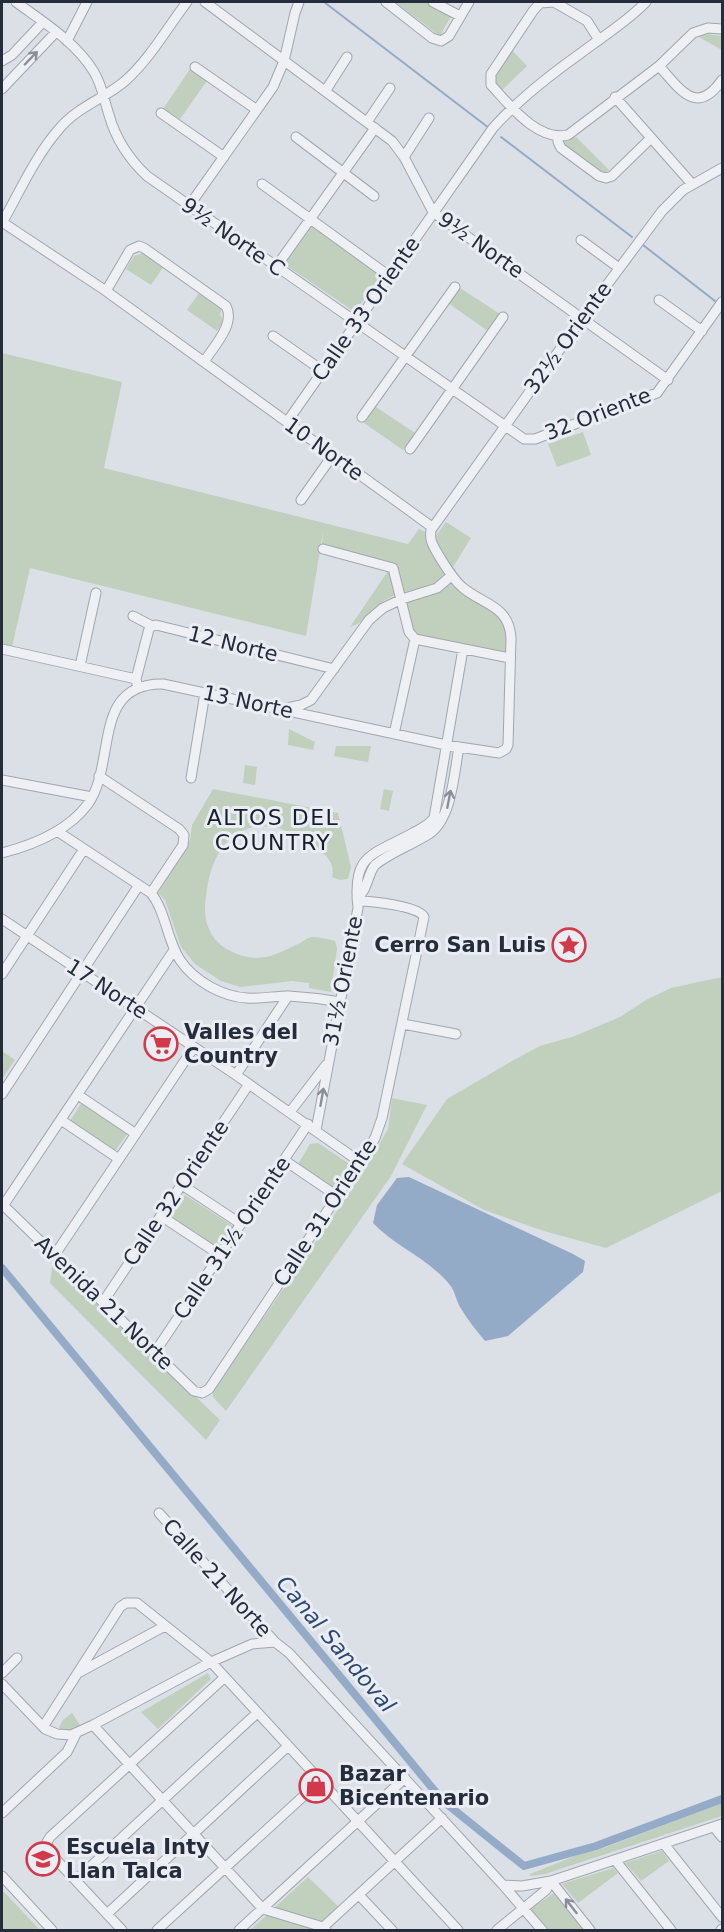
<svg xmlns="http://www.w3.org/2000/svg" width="724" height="1932" viewBox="0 0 724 1932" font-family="'DejaVu Sans',sans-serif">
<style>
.green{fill:#c0d0bc}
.water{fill:#94abc8}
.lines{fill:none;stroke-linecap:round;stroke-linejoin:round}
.stream{stroke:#94abc8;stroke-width:2}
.canal{stroke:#94abc8;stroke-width:8}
.minor-casing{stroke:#a1a6b0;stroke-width:11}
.minor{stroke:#eef0f4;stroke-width:9}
.oneway{stroke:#8a8e98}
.labels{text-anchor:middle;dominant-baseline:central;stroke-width:6;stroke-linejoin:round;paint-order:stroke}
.street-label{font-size:21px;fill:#252c3c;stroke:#eaeef4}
.poi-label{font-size:21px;font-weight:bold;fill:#252c3c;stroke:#eaeef4;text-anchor:start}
.neighbourhood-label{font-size:22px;letter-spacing:1.5px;fill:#171e2d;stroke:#eaeef4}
.water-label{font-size:22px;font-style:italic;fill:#2e4971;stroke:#eaeef4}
</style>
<rect width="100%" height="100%" fill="#dbdfe6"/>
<path class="green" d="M395,2H425L451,16L440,36Z
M707,34L722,36V50L699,37Z
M509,47L527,66L499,93L491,74Z
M190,69L207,81L180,119L163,109Z
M576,137L609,170L604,173L562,142Z
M311,225L381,275L355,312L284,264Z
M144,253L164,266L151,285L126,269L134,256Z
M460,288L500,314L488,331L448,303Z
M201,290L223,307L220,314L223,322L217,331L187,310Z
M2,353L122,382L104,468L408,544L419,529L435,537L446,522L471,538L453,567L456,570C435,589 411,587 387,599C373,607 365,623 350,627L392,565L322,545L323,532L306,636L30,568L12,647L2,645Z
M376,407L415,433L403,450L364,423Z
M583,432L591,455L557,467L548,444Z
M451,580L504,618L508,632V655L416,636L411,630L406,602Z
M289,729L315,742L313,750L288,745Z
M336,746H371L368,762L334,756Z
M245,765L257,767L255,785L243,783Z
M213,789L338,813L351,867L348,879L340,880L332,877C336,862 324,853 312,845C262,808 216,827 207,889C205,902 203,917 209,929C214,942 227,951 240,955C263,963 279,953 300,943C304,941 308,937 312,937C319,937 328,939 335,941L337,949L331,992L309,988V983L292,981L240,987L221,981L195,964L181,947L165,900L158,893L190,840L192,825Z
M384,789L393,791L389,811L380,809Z
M722,977V1191L606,1248L544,1231L484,1210L402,1164L447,1099L512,1061L540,1046L575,1036L620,1017L646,1000L671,988Z
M2,1051L15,1060L2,1079Z
M392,1098L427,1105L391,1176L226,1411L213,1397V1391L361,1176L388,1129Z
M82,1102L128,1133L115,1151L70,1121Z
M318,1143L348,1163L352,1171L335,1191L297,1166L310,1144Z
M185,1195L233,1226L217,1250L169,1218Z
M53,1260L220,1420L206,1440L50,1283Z
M208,1673L211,1679L158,1729L141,1712Z
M72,1713L82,1728L70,1733L62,1732L59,1727L63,1720Z
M722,1803V1816L545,1874L530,1876V1874L585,1852L604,1848Z
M662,1851L669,1861L641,1881L625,1863Z
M613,1868L618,1873L578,1903L562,1884Z
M308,1877L340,1908L322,1923L274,1908Z
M4,1892L40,1930H2V1893Z
M554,1893L584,1930H548L530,1909Z
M267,1915L316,1930H250Z"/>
<path class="water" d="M409,1177L573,1254L585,1261L583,1272L508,1336L485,1341C476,1330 467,1319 460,1307C456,1300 455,1291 450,1285C429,1259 396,1247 373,1223L377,1205L397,1178Z"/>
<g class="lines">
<path class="stream" d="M324,2L489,128
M501,137L632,237
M643,245L715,301"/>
<path class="canal" d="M2,1268L443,1801L524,1866L596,1846L722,1799"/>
<g class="minor-casing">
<path id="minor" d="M16,2C43,22 76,42 94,72C102,85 104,100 109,115C116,140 129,159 147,176L524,439H535L657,393L722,302
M205,2L392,141L404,157L433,212L668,380
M386,2L432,38L441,41L449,36L469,2
M433,2L460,16
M599,40L587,21L554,2L540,3L533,11L491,74V85C509,104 537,142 568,135L659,66L693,33L708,28L722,29
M67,41L87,2
M2,61L12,55L43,22
M659,66C680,89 696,117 722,80
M195,67L257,110
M2,89L56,32
M326,90L347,57
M615,97L692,184
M161,113L224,157
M367,122L390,88
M558,136V142L561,148L599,176L606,178L612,176L651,138
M296,137L374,196
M404,157L429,118
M262,184L389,276
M189,206L273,87L284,61L295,13L299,2
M2,222L106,291L432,527
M2,223C19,193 36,155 59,129C77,107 104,99 125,81C150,59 167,28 187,2
M581,240L619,268
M276,267L375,128
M106,291L130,250L139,246L144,248L226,306C236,324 213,347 204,362
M659,300L702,331
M273,336L323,371
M362,417L455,287
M287,422L493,128C518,100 550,75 581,53C603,36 627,22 646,2
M410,449L503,317
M301,500L333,455
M323,549L393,568L409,632L415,639L510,658
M133,616L152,626L156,625L334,669
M2,649L136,679
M80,666L96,593
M137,684L136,679L149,629L152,626
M287,708L301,705L311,700L369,620L383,608L402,599L437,588L451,576
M394,734L415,639
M99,776L179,829L184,835L183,845L151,893
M191,778L205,693
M2,780L92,797
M57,831L151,893C166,912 167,940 180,960C194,981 223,997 247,998C261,999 275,996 289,996C306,997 323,999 340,1002
M2,853C33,845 68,831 88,804C117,763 91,683 163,684L446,745L499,753L506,749L508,745L511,638C509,605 483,605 462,587C452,578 446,567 439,556C434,547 429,541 431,530L583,317L662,211L683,190L722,168
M357,898C368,890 367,875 375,865C391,852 412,845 429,834C452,819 454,773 459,747
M2,919L236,1075L360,1162
M2,974L84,849
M403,1024L456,1034
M236,1075L288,996
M2,1094L139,885
M78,1095L136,1134
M290,1112L326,1065
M61,1120L119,1159
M316,1130L358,908C352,855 370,856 411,834C420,829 428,826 434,818L463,649
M284,1160L337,1196
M182,1185L241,1224
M2,1204L194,1391L202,1393L209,1389L360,1162L375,1138L382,1118L424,917C419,906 371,901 358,901
M3,1206L174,950
M161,1216L220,1255
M54,1256L194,1047
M103,1302L249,1084
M155,1352L308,1124
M159,1513L275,1642L289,1653L503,1885L542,1930
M80,1672L165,1626
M2,1673L17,1658
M2,1684L45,1729L57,1734L71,1735L93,1725L211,1662L252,1644L275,1642
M93,1725L263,1909L323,1927L326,1930
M43,1727L120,1607L126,1603H137L211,1662L458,1930
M2,1813L67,1752L76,1734
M714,1827L722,1837
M664,1844L722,1917
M615,1860L671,1930
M2,1876L52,1930
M76,1880L257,1713
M551,1881L590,1930
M503,1885L522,1886L551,1881L722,1824
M359,1895L392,1930
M107,1914L288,1746
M122,1930L50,1853L47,1842L50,1837L225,1677
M157,1930L320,1781
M239,1930L405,1778
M320,1930L442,1818
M497,1930L546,1890L551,1881
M721,1930L722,1929"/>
</g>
<use href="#minor" class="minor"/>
</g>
<defs><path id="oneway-shaft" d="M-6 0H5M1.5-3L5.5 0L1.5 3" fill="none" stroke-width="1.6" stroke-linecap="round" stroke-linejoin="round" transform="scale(1.5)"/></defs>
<g class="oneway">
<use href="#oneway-shaft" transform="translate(31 58) rotate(-46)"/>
<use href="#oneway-shaft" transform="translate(449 799) rotate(-79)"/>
<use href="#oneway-shaft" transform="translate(322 1097) rotate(-80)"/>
<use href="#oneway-shaft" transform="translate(571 1906) rotate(-128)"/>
</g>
<defs>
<g id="sight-ring" transform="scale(1.725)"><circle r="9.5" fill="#eaeef4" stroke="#d23949" stroke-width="1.5"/><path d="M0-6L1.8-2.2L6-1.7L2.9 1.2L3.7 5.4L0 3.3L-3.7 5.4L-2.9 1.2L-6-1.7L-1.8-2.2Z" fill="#d23949"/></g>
<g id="supermarket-ring" transform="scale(1.725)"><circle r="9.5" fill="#eaeef4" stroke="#d23949" stroke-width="1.5"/><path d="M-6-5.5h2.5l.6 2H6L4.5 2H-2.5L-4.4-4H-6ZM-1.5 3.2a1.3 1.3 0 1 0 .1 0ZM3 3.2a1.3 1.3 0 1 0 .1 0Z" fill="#d23949"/></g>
<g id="shop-ring" transform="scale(1.725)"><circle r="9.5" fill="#eaeef4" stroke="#d23949" stroke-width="1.5"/><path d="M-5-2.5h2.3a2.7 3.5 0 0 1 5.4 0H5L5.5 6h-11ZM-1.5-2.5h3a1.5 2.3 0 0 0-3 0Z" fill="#d23949"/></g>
<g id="school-ring" transform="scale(1.725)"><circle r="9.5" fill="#eaeef4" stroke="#d23949" stroke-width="1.5"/><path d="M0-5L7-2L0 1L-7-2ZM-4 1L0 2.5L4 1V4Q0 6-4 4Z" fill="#d23949"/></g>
</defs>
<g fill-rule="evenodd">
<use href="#sight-ring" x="569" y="945"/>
<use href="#supermarket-ring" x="161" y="1044"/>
<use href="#shop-ring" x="316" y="1786"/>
<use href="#school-ring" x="43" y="1859"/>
</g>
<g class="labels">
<g class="street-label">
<text transform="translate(233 237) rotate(35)">9½ Norte C</text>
<text transform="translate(481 245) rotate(35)">9½ Norte</text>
<text transform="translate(366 309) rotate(-55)">Calle 33 Oriente</text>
<text transform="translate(568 338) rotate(-54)">32½ Oriente</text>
<text transform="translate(598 414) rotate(-21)">32 Oriente</text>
<text transform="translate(324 449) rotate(36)">10 Norte</text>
<text transform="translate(233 644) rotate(14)">12 Norte</text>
<text transform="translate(248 702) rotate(12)">13 Norte</text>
<text transform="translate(343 981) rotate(-79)">31½ Oriente</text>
<text transform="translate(107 989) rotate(33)">17 Norte</text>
<text transform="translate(176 1193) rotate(-56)">Calle 32 Oriente</text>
<text transform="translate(325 1213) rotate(-57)">Calle 31 Oriente</text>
<text transform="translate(232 1238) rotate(-56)">Calle 31½ Oriente</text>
<text transform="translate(104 1303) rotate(44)">Avenida 21 Norte</text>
<text transform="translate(217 1578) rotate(48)">Calle 21 Norte</text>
</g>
<g class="poi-label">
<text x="546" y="945" text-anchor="end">Cerro San Luis</text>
<text x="184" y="1032">Valles del<tspan x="184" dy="24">Country</tspan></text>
<text x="339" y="1774">Bazar<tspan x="339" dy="24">Bicentenario</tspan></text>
<text x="66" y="1847">Escuela Inty<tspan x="66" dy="24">Llan Talca</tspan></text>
</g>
<g class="neighbourhood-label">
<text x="273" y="817">ALTOS DEL<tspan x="273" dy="25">COUNTRY</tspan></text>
</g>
<g class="water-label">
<text transform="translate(336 1644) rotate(50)">Canal Sandoval</text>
</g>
</g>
<rect width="724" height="1932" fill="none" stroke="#252c3c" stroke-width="6"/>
</svg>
